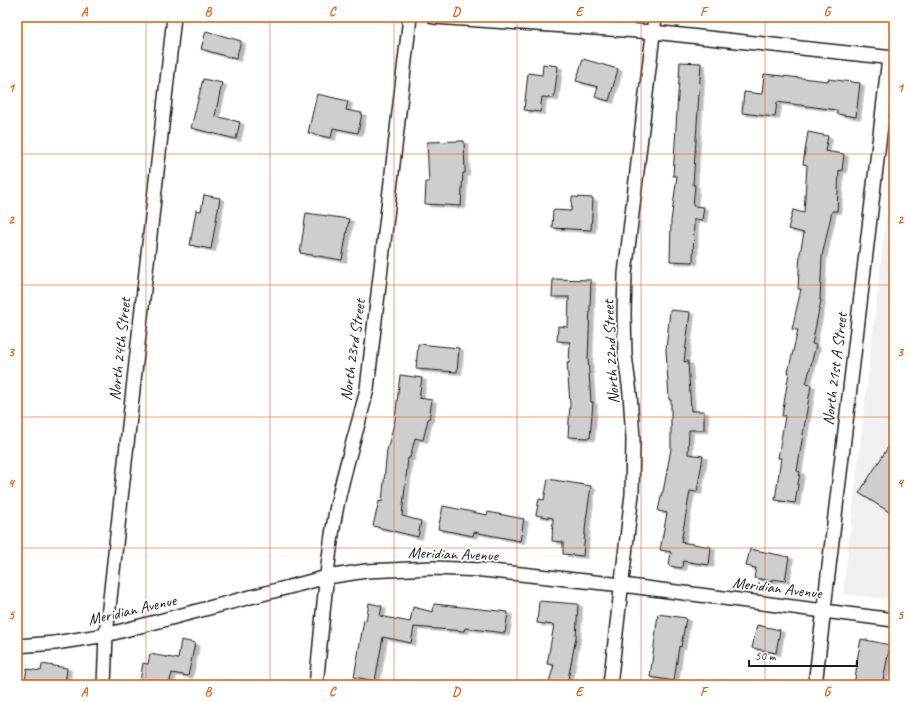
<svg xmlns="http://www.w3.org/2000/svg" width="911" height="702" viewBox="0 0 911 702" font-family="Caveat,sans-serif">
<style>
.built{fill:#f0f0f0}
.building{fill:#cecece;stroke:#1c1c1c;filter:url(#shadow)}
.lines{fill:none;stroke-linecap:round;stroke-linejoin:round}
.street-casing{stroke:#1c1c1c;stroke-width:16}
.street{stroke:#fff;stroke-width:13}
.grid{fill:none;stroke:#e8590c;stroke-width:1;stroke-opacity:0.55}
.labels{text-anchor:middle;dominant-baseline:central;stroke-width:3.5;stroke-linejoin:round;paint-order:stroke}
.street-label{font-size:16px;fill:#1c1c1c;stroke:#fff}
.neatline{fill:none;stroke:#e8590c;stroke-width:1.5}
.grid-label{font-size:13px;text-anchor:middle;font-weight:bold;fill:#e8590c}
</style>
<defs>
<filter id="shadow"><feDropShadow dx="4.5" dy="2.5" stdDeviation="0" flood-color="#0004"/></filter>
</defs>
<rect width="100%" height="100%" fill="#fff"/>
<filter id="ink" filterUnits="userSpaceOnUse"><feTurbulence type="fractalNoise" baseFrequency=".025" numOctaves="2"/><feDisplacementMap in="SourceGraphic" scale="8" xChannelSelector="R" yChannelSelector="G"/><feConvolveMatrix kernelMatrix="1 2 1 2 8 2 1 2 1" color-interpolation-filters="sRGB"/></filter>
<g filter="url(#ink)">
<path class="built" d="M894,148V600L843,594Z"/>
<path class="building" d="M206,31L241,41L236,59L201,49Z
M583,59L618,69L609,101L595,97L598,87L576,81Z
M680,62L701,63L693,185H695L693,206L704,207L702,220L694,219L693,262L670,261L671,221L677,176H673Z
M543,64L558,66L554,98L542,97L540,112L524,110L528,73L542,75Z
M764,74L828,81V79L860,83L856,117L837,114V110L777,102L775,117L742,113L744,92L762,94Z
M203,79L222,83L215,116L240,122L236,139L191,128Z
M317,94L348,101L346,110L362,113L358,133L333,128L331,138L308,133Z
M808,132L828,136L825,151L844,154L842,171L839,170L837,211H832L822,256L820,300H821L812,344L816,345L806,384L811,385L797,471L800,472L795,503L775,500L781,458H778L785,416H782L789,372H788L798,330L792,329L801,289H798L800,253L804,233L788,229L793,210L804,213L807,165L803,164Z
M464,141L465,173H463L461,206L425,204L426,182H429L427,142Z
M204,195L220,198L211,249L190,245L196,210L201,211Z
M572,197L593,198L591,230L552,228L553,210L571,211Z
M306,213L349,219L342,260L300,253Z
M553,279L591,280L588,359L591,402H593L590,438L568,437L570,404L567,363H569L570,342L557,341L558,326L568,327L569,297H552Z
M670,310L690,312L684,362L688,361L691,411H704V430H689L688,454L703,456L697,492L690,491L681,542L711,547L709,565L683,561L682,568L669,566L671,552L660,550L667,513L658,511L662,492H663L671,449V400H669L666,349Z
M418,344L459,348L457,372L416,369Z
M400,375L422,378L419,398L432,400L429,419H428L423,440L415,438L410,458H408L402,516L421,521L418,537L373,526L379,501L382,502L387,450L395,420Z
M894,438V515L859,493Z
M548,479L591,486L586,520L583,556L563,554V542L552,541L553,518L536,515L539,499L544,500Z
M443,506L487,515L488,512L524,519L520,541L474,532L473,536L438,529Z
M750,549L789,557L785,581L773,579V581L754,578L756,568L746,566Z
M539,601L578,604L576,637L567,685H548L554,665L547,664L554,625L537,623Z
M369,603L382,606L380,616L410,622L413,607L433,612L434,604L508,612L505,633L465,628L464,631L414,627L411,643L383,637L375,681L354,677L364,620L366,621Z
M658,614L686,618L681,647L679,646L674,681L650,677Z
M757,625L780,630L776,653L752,648Z
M861,639L890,645L882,685H854L857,666H856Z
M181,640L195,643L188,676L172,673L169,685H162L140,681L143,663L148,664L150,654L178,659Z
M42,664L67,668L65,685H24L27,669L41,671Z"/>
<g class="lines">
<g class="street-casing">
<path id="street" d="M434,17L653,32L894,58
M17,646L55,643L106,635L327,577L366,571L433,568L483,570L622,585L894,620
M104,685L106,635L174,17
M316,685C322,631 325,576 334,522C341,476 357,433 367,389L410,17
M610,685L632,494L633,439L630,393L625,355L624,314L625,274L655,17
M815,685L889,58"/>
</g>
<use href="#street" class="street"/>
</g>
</g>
<path class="grid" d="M146,17V685M270,17V685M394,17V685M517,17V685M641,17V685M765,17V685M17,154H894M17,285H894M17,417H894M17,548H894"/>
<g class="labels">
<g class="street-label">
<text transform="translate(120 349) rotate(-84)">North 24th Street</text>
<text transform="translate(353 350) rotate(-82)">North 23rd Street</text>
<text transform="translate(611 352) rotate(-93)">North 22nd Street</text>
<text transform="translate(835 369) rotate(-83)">North 21st A Street</text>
<text transform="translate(453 554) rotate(2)">Meridian Avenue</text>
<text transform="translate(777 588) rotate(7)">Meridian Avenue</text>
<text transform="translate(132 610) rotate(-13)">Meridian Avenue</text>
</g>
</g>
<rect width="911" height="702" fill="none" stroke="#fff" stroke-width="44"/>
<path d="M749 660v6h108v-6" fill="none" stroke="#1c1c1c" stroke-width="2"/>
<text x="755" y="660" font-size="12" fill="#1c1c1c" stroke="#ffffff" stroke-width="3" paint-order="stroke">50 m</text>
<rect x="22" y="22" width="867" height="658" class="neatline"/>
<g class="grid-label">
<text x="84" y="16">A</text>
<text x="208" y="16">B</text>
<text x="332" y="16">C</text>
<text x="456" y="16">D</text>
<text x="579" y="16">E</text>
<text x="703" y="16">F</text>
<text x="827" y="16">G</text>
<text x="11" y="92">1</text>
<text x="900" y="92">1</text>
<text x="11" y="224">2</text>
<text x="900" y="224">2</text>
<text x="11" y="356">3</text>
<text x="900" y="356">3</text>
<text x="11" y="487">4</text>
<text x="900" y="487">4</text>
<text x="11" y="619">5</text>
<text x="900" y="619">5</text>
<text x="84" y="696">A</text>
<text x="208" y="696">B</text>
<text x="332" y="696">C</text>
<text x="456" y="696">D</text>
<text x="579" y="696">E</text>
<text x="703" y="696">F</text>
<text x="827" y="696">G</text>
</g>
</svg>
